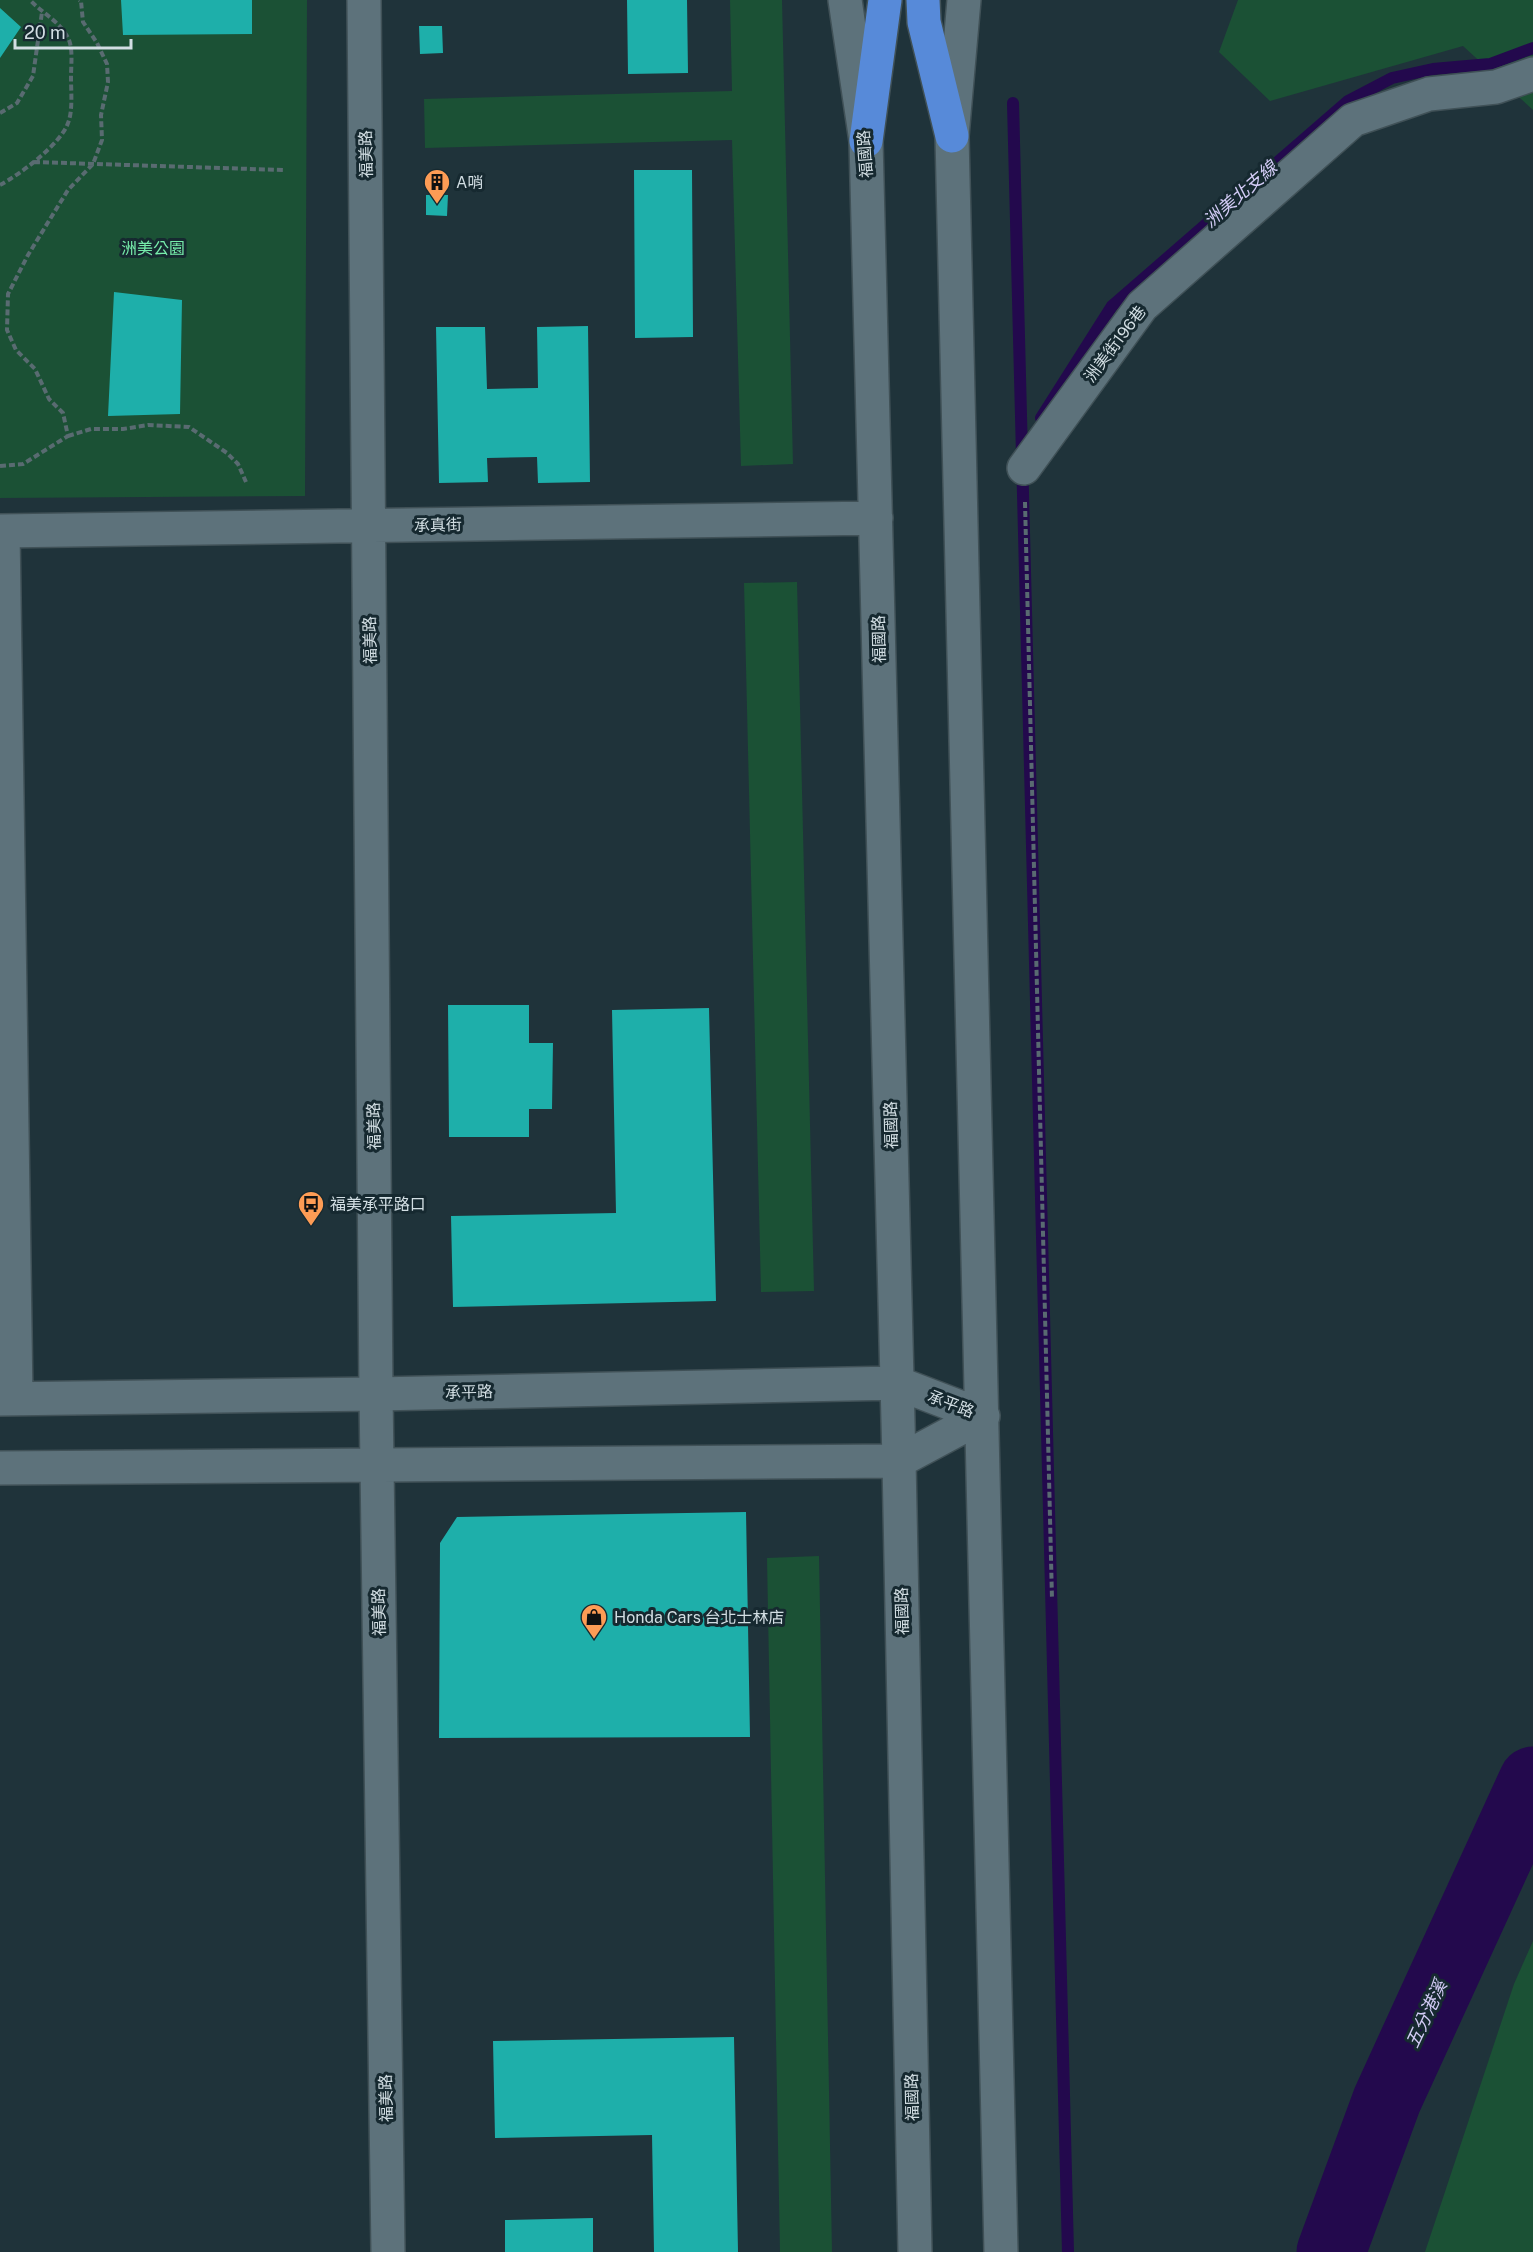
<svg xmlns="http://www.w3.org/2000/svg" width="1533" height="2252" viewBox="0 0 1533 2252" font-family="'Public Sans','Noto Sans TC',sans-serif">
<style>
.green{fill:#1b5135}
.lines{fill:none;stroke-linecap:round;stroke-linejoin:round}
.stream{stroke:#23094d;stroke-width:12}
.river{stroke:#23094d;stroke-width:69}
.building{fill:#1eafaa}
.minor-casing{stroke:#405157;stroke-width:36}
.highway-casing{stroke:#405157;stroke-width:36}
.path{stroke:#596b71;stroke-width:4;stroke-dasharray:6 3;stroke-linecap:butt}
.minor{stroke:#5d727b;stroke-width:33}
.highway{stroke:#578ad9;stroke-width:33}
.labels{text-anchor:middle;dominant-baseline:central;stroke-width:6;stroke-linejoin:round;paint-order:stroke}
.street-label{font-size:16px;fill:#d2dee3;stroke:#162930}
.poi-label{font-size:16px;fill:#d2dee3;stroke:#162930;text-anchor:start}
.park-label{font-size:16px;fill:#77edab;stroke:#162930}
.water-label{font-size:18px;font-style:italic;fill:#d2cbf5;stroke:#162930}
</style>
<rect width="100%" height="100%" fill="#1f333a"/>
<path class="green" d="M0,0H307L305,496L0,498Z
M730,0H782L793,464L741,466L732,140L425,148L424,99L732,91Z
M1238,0H1533V110L1463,46L1270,101L1219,52Z
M797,582L814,1291L761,1292L744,583Z
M819,1556L832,2252H780L767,1558Z
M1533,1941V2252H1425L1514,1984Z"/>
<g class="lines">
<path class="stream" d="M1013,103L1068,2252
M1041,418L1112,306L1348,101L1392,78L1433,69L1490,64L1533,48"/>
<path class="river" d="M1331,2252L1387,2100L1533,1781"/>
</g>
<path class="building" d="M121,0H252V34L123,35Z
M627,0H687L688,73L628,74Z
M0,8L21,27L0,58Z
M419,26H442L443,53L420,54Z
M634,170H692L693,337L635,338Z
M426,195H448L447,216L426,215Z
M114,292L182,300L180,414L108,416Z
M588,326L590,482L538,483L537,457L487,458L488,482L439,483L436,327H485L487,389L538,388L537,327Z
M448,1005H529V1043H553L552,1109H529V1137H449Z
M709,1008L716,1301L453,1307L451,1216L616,1213L612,1010Z
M746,1512L750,1737L439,1738L440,1543L457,1517Z
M734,2037L738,2252H654L652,2135L495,2138L493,2041Z
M593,2218V2252H505V2220Z"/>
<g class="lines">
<g class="minor-casing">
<path id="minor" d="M364,0L376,1394L388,2252
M845,0L866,141L899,1461L915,2252
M964,0L952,136L1001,2252
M1024,468L1142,306L1353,120L1429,94L1496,87L1533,74
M0,531L876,518
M3,531L16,1398
M0,1399L376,1394L897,1383L983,1416
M0,1468L899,1461L983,1416"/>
</g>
<g class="highway-casing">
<path id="highway" d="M923,0L924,22L952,136
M866,141L885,0"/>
</g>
<path class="path" d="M0,113L17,103L33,76L42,12
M34,162L283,170
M0,185C19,175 61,144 68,123C73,111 71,91 71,77C71,66 73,50 69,40C61,22 43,14 30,0
M68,436L91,429H123L148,425L189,427L227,453L238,464L246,482
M0,466L23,464L68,436L63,413L49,399L35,369L16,350L7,330L8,294L28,255L55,211L68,190L93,164L102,140L101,115L108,82L107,64L97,43L83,22L81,1L79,0
M1025,502L1052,1599"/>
<use href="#minor" class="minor"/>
<use href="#highway" class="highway"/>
</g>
<defs>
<g id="building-pin" transform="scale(1.35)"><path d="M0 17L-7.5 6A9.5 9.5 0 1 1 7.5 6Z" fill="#fd9c55" stroke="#162930"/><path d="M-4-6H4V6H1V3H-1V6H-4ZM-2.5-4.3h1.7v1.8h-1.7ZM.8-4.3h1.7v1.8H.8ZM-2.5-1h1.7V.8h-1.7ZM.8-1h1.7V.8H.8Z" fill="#111"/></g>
<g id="bus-pin" transform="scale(1.35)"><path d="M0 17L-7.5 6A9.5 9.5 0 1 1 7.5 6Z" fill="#fd9c55" stroke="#162930"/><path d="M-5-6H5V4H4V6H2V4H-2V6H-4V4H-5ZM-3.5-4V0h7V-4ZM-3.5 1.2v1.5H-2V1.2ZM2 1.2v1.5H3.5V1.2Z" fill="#111"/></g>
<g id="shop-pin" transform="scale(1.35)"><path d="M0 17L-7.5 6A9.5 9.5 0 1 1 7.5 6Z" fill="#fd9c55" stroke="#162930"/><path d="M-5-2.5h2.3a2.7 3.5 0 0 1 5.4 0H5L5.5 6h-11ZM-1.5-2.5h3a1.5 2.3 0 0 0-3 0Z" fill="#111"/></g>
</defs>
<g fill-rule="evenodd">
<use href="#building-pin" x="437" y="182"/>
<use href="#bus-pin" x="311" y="1204"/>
<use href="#shop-pin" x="594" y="1617"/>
</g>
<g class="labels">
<g class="street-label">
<text transform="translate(366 154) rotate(-91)">福美路</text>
<text transform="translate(865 154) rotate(-94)">福國路</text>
<text transform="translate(1115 344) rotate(-53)">洲美街196巷</text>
<text transform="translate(438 525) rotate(-1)">承真街</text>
<text transform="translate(879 639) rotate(-91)">福國路</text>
<text transform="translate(370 640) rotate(-91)">福美路</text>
<text transform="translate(891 1125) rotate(-91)">福國路</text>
<text transform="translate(374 1126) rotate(-91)">福美路</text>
<text transform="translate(469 1392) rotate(-1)">承平路</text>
<text transform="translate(951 1404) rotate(21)">承平路</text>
<text transform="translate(902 1611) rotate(-91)">福國路</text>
<text transform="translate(379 1612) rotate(-91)">福美路</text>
<text transform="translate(912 2097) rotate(-91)">福國路</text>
<text transform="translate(386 2098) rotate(-91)">福美路</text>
</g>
<g class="poi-label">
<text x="456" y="182">A哨</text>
<text x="330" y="1204">福美承平路口</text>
<text x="614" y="1617">Honda Cars 台北士林店</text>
</g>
<g class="park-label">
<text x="153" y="248">洲美公園</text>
</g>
<g class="water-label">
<text transform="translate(1240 194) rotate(-41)">洲美北支線</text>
<text transform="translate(1426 2014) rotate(-65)">五分港溪</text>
</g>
</g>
<path d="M15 39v9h116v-9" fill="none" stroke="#d2dee3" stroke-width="3"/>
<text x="24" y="39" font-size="18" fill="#d2dee3" stroke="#162930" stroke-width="4.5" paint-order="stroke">20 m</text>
</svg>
